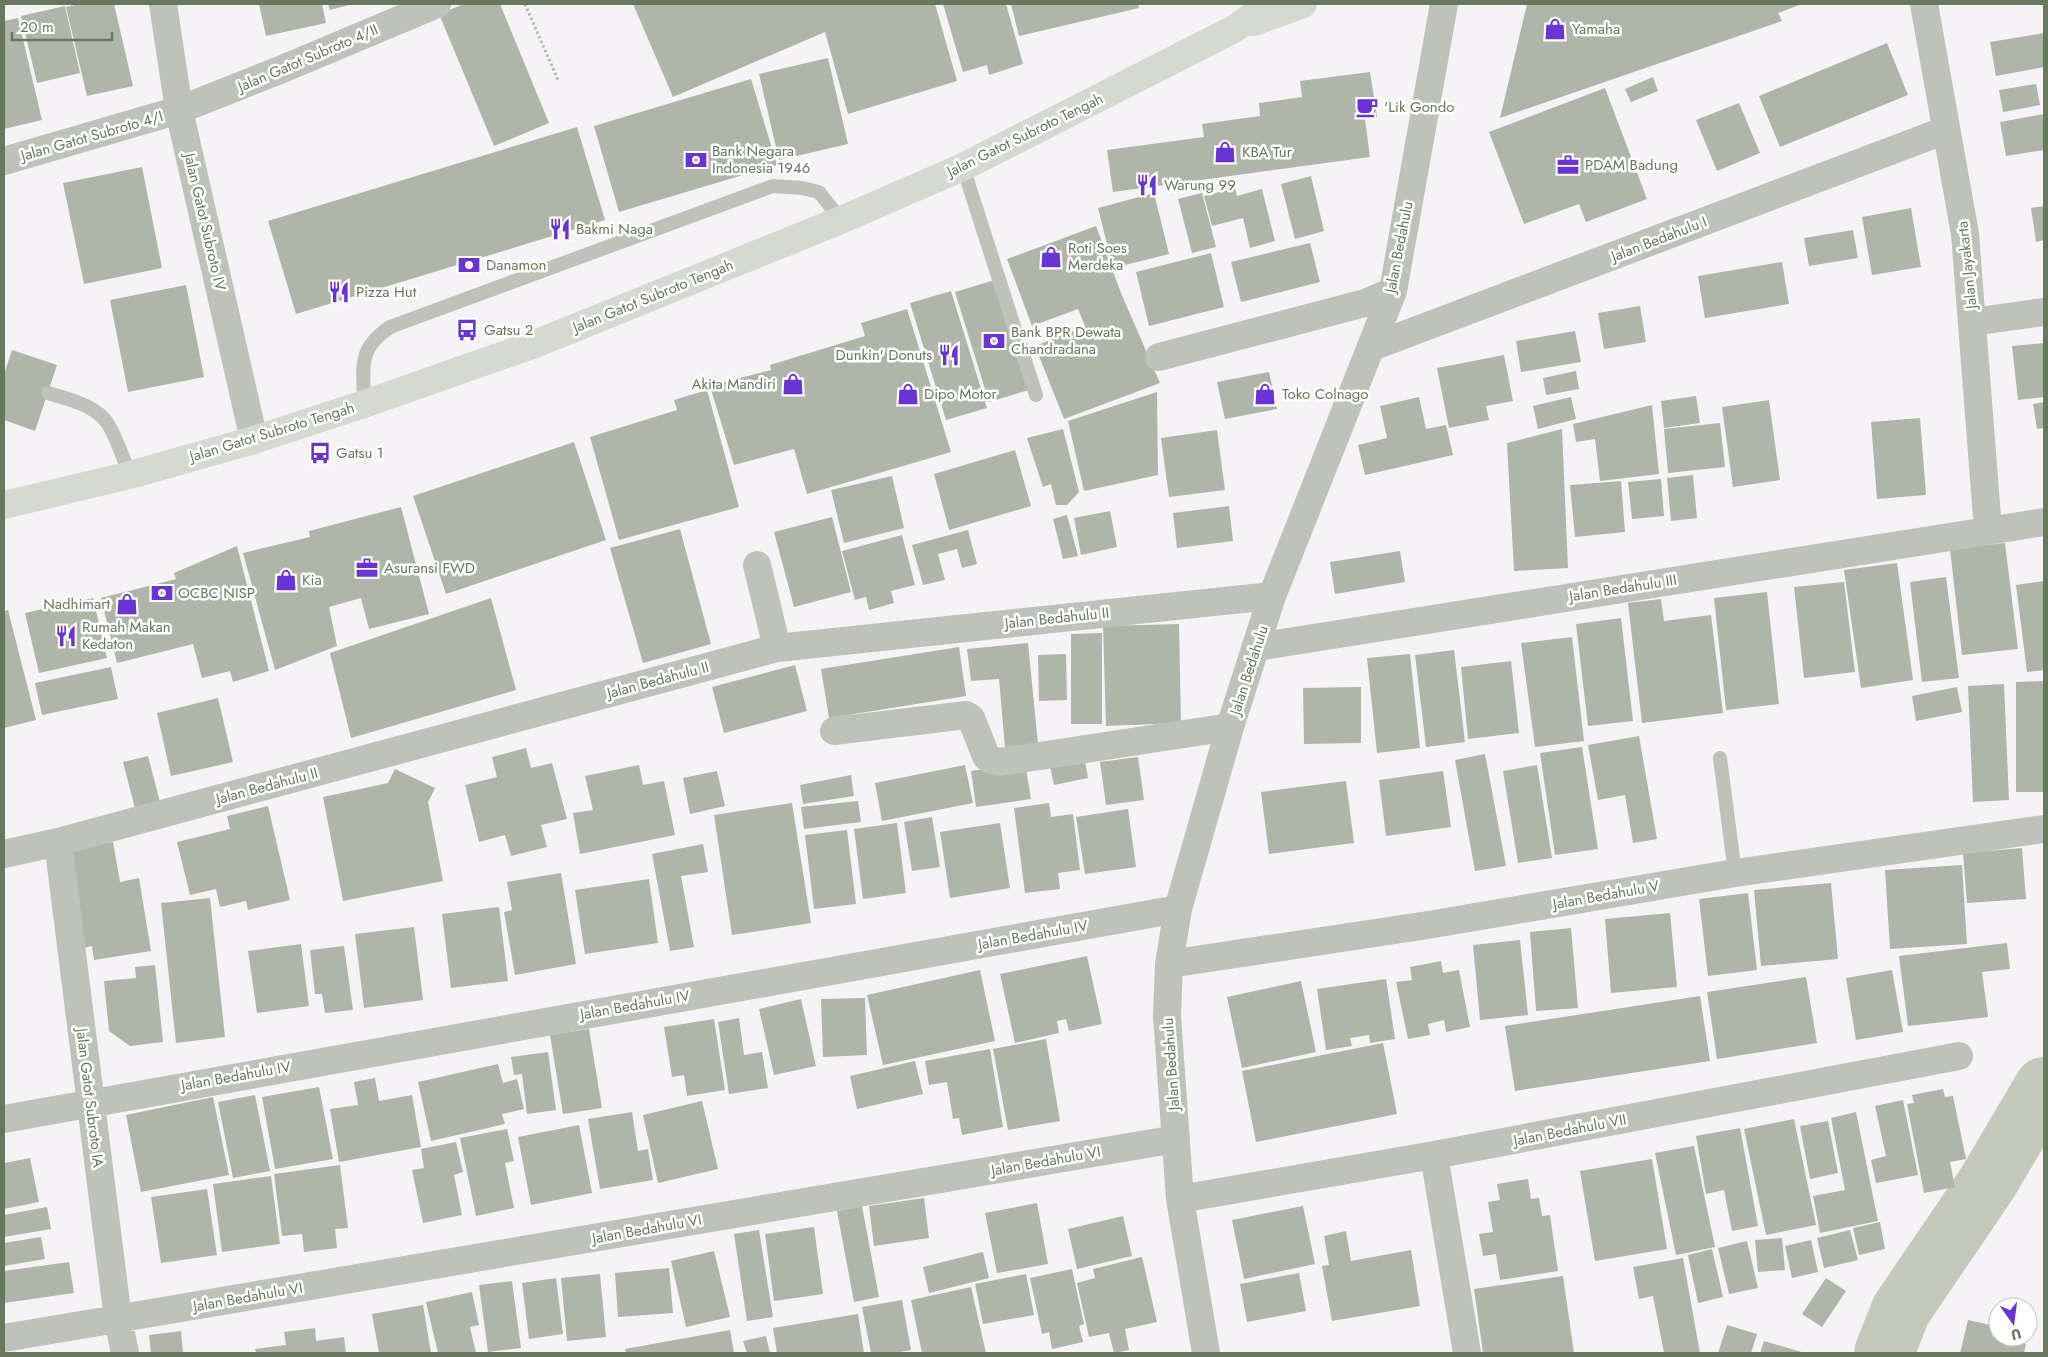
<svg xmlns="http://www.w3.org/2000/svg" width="2048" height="1357" viewBox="0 0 2048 1357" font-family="Jost,sans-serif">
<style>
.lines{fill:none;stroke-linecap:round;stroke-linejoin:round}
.river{stroke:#c4c9bb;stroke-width:60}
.building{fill:#afb5a9}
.path{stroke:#b6b9b3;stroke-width:3;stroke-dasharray:2.5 2.5;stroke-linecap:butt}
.lane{stroke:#bec2ba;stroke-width:14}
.street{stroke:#bec2ba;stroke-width:28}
.highway{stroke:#d5d9d2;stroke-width:28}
.labels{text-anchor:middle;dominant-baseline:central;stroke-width:5;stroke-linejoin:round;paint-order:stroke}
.poi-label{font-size:15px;fill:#69775e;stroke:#fff;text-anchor:start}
.street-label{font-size:15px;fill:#69775e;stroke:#fff}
</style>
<rect width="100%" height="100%" fill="#f6f3f6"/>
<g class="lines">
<path class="river" d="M1884,1353L1901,1310L1988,1182L2044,1087"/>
</g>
<path class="building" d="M80,4H114L133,86L87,96L66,7Z
M259,4H322L326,23L266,36Z
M328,4H353L330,10Z
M464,4H500L549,123L494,146L439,14Z
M633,4H935L957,81L848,114L825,32L673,97Z
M943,4H1006L1023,64L989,75L987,65L963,72Z
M1011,4H1138L1139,8L1019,36Z
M1527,4H1802L1778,13L1782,21L1500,118Z
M65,6L80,73L37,83L21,16Z
M18,18L42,120L4,129V21Z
M2044,33V67L1996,76L1990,42Z
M1887,43L1908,95L1780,147L1759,96Z
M828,58L848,144L779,160L759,74Z
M1370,72L1377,117L1365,119L1370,157L1113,192L1107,150L1204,137L1202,124L1260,116L1259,103L1302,97L1300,81Z
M1653,77L1658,91L1631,102L1625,89Z
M751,79L777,165L619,212L594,126Z
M2036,84L2040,105L2003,112L1999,90Z
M1605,88L1647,199L1586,222L1579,204L1524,224L1489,132Z
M1739,103L1760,153L1717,171L1696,120Z
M2044,114V150L2006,156L2000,122Z
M577,127L605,220L296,314L268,221Z
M142,167L162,268L84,284L63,183Z
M1311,176L1324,231L1295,239L1281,184Z
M1235,188L1237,196L1262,189L1275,241L1250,248L1243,218L1212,226L1204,196Z
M1154,193L1169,254L1113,268L1098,208Z
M1202,193L1216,247L1192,253L1178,199Z
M2044,206V240L2036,242L2031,208Z
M1911,208L1921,267L1872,275L1862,217Z
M1096,226L1121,293L1160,383L1064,419L1035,346L1085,326L1078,309L1032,326L1007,259Z
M1853,230L1858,258L1809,266L1804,238Z
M1310,243L1320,282L1241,302L1231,262Z
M1211,253L1224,307L1149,326L1136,272Z
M1782,262L1789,304L1705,318L1698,276Z
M998,279L1032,389L989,402L955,292Z
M186,285L204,377L128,392L110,300Z
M951,291L987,408L946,420L910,303Z
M1640,306L1646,342L1604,349L1598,313Z
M907,309L951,452L807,494L794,449L734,465L710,386L771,370L770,365L865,336L861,323Z
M1575,331L1581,362L1521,372L1516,341Z
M2044,343V397L2018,400L2012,346Z
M12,350L57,365L35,431L4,420V374Z
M1504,355L1513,401L1486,406L1489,420L1449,428L1437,368Z
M1576,371L1579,389L1546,395L1543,378Z
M1269,372L1277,409L1225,419L1217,382Z
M707,390L739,507L619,540L590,437L677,410L674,400Z
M1157,392L1158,475L1084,491L1068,421Z
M1696,396L1700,423L1664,428L1661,401Z
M1419,397L1426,429L1446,425L1453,455L1365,475L1358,445L1387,438L1380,406Z
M1571,397L1576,419L1538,429L1533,406Z
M1769,400L1780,480L1733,487L1722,407Z
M2044,402V428L2037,429L2033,404Z
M1652,405L1659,474L1600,481L1595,439L1576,442L1573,424Z
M1920,418L1926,495L1877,499L1871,422Z
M1720,423L1725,467L1668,473L1664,429Z
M1063,429L1079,492L1067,505H1056L1051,484L1043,487L1027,438Z
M1562,429L1568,568L1514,571L1507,443Z
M1217,430L1225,490L1169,497L1161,438Z
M574,442L606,540L446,594L413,496Z
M1015,450L1031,506L949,530L934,474Z
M1693,475L1697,518L1671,521L1667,478Z
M892,476L904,528L844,543L831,490Z
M1661,479L1664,516L1632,519L1628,482Z
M1621,481L1625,532L1575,537L1570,485Z
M1229,506L1233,541L1177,548L1173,513Z
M401,507L429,614L369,629L361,598L329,607L337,646L275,670L243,553L310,537L309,531Z
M1110,511L1117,547L1081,555L1074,518Z
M1067,515L1078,556L1063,559L1053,519Z
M832,517L851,592L794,607L774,532Z
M680,529L711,644L643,663L610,548Z
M968,530L977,564L962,568L957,549L938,554L945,580L923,585L912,545Z
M902,535L915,585L891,591L894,603L869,610L866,597L855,600L842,551Z
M2005,543L2018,649L1962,655L1950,549Z
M237,546L269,671L233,682L230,671L202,678L193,644L117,663L101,598L176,579L174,573Z
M1400,551L1405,582L1335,594L1330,562Z
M1897,563L1913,680L1861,688L1844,570Z
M1946,577L1959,678L1922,682L1910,582Z
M2044,581V670L2027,672L2016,585Z
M1844,582L1855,672L1804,678L1794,587Z
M1767,592L1779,704L1726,710L1714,598Z
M93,598L107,658L39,673L25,613Z
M491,598L516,690L351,738L330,653Z
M1661,599L1664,621L1711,615L1723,713L1642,723L1628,603Z
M8,610L36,720L4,728V611Z
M1621,618L1633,721L1588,726L1576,624Z
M1179,624L1181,723L1106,726L1103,626Z
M1102,633V724H1071V634Z
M1572,637L1584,741L1535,747L1521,643Z
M1028,643L1038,744L1005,747L999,679L971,681L967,649Z
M959,647L966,696L829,718L821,669Z
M1454,650L1465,742L1426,747L1415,655Z
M1066,654L1067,700L1039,701L1038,655Z
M1410,654L1420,748L1377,753L1367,658Z
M1511,661L1519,733L1468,739L1461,667Z
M795,665L807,711L724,733L712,687Z
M111,667L118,699L42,715L35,683Z
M2044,681V792H2016V682Z
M2004,684L2009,800L1973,802L1968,686Z
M1361,687V743L1304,744L1303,688Z
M1957,687L1962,712L1916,721L1912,696Z
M218,698L233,762L171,776L157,713Z
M1639,736L1657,839L1633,843L1625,795L1598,800L1588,745Z
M1582,747L1598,849L1555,855L1540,753Z
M526,748L531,768L552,763L567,819L541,825L547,847L511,856L505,835L479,842L465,785L497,777L492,757Z
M1485,754L1506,866L1475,871L1455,760Z
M148,756L161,806L136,812L123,762Z
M1138,757L1144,800L1106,805L1100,762Z
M1085,760L1088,778L1054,785L1050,767Z
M1025,763L1031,799L976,807L971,771Z
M639,765L643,785L664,781L675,835L580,854L573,813L593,810L585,776Z
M965,765L973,803L882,821L875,783Z
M1537,765L1552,858L1518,863L1503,771Z
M395,769L435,788L428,802L443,881L343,901L323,797L388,783Z
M717,771L725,806L690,814L683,778Z
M1443,771L1451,827L1386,836L1379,780Z
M851,775L854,796L803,804L800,785Z
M1346,781L1354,843L1269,854L1261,792Z
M858,801L861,822L804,829L801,807Z
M792,803L811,923L732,935L714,815Z
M1049,803L1051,817L1073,814L1080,870L1058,873L1060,889L1025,893L1014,808Z
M268,806L290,900L248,910L246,901L220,907L216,889L190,895L177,842L230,829L227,816Z
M1128,809L1136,867L1085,874L1076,817Z
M932,817L940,867L912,871L904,822Z
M897,823L906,893L863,899L854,829Z
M1000,823L1010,888L950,898L940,832Z
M847,830L856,904L814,909L805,835Z
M113,842L120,882L139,878L151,951L94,960L92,946L83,948L67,849Z
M703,844L708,872L681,876L694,947L670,951L652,854Z
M2022,848L2026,899L1967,903L1963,853Z
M1962,865L1967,944L1890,949L1885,870Z
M561,873L576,964L515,975L504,912L512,910L507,882Z
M649,879L658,943L585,954L575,890Z
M1831,883L1838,959L1761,966L1754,890Z
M1748,893L1757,970L1708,976L1699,899Z
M210,898L225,1037L176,1043L161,903Z
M499,907L508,981L451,988L442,914Z
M1670,913L1677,987L1611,993L1605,919Z
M414,927L423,1000L364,1008L355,934Z
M1571,928L1578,1008L1536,1011L1530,932Z
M1520,940L1528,1015L1480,1020L1473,945Z
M2007,943L2010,969L1982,972L1988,1017L1908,1026L1899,956Z
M301,944L309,1006L257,1013L248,951Z
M344,946L353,1010L325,1013L322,994H315L310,950Z
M1087,956L1102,1024L1069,1031L1066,1019L1057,1021L1059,1033L1015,1043L1000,974Z
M1441,961L1443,973L1459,970L1470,1027L1446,1032L1444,1020L1428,1024L1430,1035L1408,1039L1396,982L1412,980L1410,967Z
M155,965L163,1042L130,1046L109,1031L104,981L136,978L135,967Z
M980,970L995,1041L883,1065L867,995Z
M1892,970L1903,1032L1856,1040L1846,978Z
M1806,977L1817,1043L1717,1059L1707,992Z
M1386,979L1395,1039L1370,1043L1369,1035L1350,1038L1352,1046L1326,1050L1317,989Z
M1301,981L1316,1052L1242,1068L1227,997Z
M1700,996L1710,1061L1515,1091L1505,1026Z
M865,998L867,1055L823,1057L821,999Z
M801,999L816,1066L774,1075L759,1009Z
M739,1018L744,1055L762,1052L768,1088L729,1094L718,1022Z
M714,1019L725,1090L687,1096L684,1075L672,1077L664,1027Z
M589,1029L602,1108L563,1114L550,1035Z
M1046,1039L1060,1121L1008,1130L993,1049Z
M1383,1043L1397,1114L1256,1142L1242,1071Z
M990,1049L1003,1127L962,1135L959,1118L953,1119L947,1082L929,1085L925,1061Z
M548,1052L556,1110L527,1114L522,1074L514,1075L511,1057Z
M915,1061L923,1094L857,1109L850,1076Z
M498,1064L503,1083L517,1079L524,1109L502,1114L505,1124L431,1141L418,1082Z
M375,1078L379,1101L412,1095L421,1147L339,1162L330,1109L358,1105L354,1082Z
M319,1087L333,1159L275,1169L262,1097Z
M1943,1089L1945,1097L1953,1096L1966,1159L1950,1162L1955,1187L1924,1193L1907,1104L1914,1103L1912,1095Z
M255,1095L270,1171L233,1178L218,1102Z
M213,1097L229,1175L141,1192L126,1115Z
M1903,1100L1918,1175L1876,1183L1871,1160L1886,1156L1875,1106Z
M702,1101L718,1169L658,1183L643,1115Z
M632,1112L638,1151L648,1149L653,1180L600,1189L588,1119Z
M1856,1112L1878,1221L1820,1233L1813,1196L1845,1190L1831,1118Z
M1794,1119L1816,1225L1766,1235L1744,1129Z
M1828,1121L1838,1173L1810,1179L1800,1126Z
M579,1125L592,1193L531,1205L518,1137Z
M1740,1128L1758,1226L1732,1231L1724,1190L1706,1194L1696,1136Z
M507,1129L514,1161L505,1163L514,1208L476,1216L460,1138Z
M456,1142L463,1172L454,1175L462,1215L423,1223L412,1170L424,1168L421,1149Z
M1694,1146L1715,1247L1676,1255L1655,1153Z
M30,1158L39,1202L4,1209V1163Z
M1652,1159L1667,1249L1595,1261L1580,1171Z
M340,1165L348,1228L335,1229L337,1248L304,1252L302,1234L282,1236L274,1174Z
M271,1176L280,1244L222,1252L213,1184Z
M1528,1179L1531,1199L1539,1198L1542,1216L1550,1215L1558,1271L1500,1280L1496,1254L1483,1256L1479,1234L1493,1232L1488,1202L1500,1200L1497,1184Z
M207,1189L217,1255L161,1263L151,1197Z
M924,1198L929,1238L874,1246L869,1206Z
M1037,1203L1048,1264L997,1273L985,1213Z
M862,1206L879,1297L854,1302L837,1211Z
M1303,1206L1315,1264L1244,1279L1232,1220Z
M47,1207L51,1229L4,1237V1215Z
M1123,1216L1132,1256L1077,1269L1068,1229Z
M1880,1222L1885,1249L1859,1255L1853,1228Z
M814,1227L823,1294L774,1301L765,1234Z
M759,1230L773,1317L747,1321L734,1234Z
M1850,1230L1858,1260L1824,1268L1817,1238Z
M1346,1231L1351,1261L1411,1250L1420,1306L1332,1321L1322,1266L1329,1265L1324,1236Z
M41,1237L45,1259L4,1266V1243Z
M1782,1238L1785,1270L1758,1272L1755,1240Z
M1811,1240L1818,1272L1792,1278L1785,1246Z
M1747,1241L1758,1288L1729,1294L1718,1248Z
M1712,1249L1723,1297L1698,1303L1688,1255Z
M714,1251L730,1317L686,1327L671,1261Z
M983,1252L989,1278L929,1293L923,1267Z
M1142,1257L1157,1322L1125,1329L1129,1350L1114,1353L1109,1333L1089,1337L1077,1283L1095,1278L1093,1269Z
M1683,1258L1700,1353H1664L1653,1296L1639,1299L1633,1267Z
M69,1262L74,1293L4,1303V1271Z
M669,1268L673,1313L618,1317L615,1273Z
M1072,1269L1084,1324L1079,1326L1083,1342L1052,1349L1049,1332L1042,1334L1030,1278Z
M1299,1273L1306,1311L1247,1322L1240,1284Z
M600,1274L606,1337L567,1341L561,1278Z
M1026,1274L1034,1315L983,1324L975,1284Z
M1563,1276L1574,1353H1483L1474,1289Z
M556,1278L563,1334L529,1339L522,1283Z
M1826,1278L1846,1291L1822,1327L1802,1314Z
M512,1281L521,1348L488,1352L479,1285Z
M971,1287L986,1353H922L911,1300Z
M472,1292L479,1325L470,1327L476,1353H438L426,1302Z
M902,1300L911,1350L894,1353H871L862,1307Z
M423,1305L431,1353H379L372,1314Z
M858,1314L864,1353H777L773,1328Z
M1968,1320L1995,1326L1992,1336L2026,1344L2024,1353H1960Z
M1727,1325L1757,1334L1751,1353H1718Z
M315,1328L316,1341L344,1337L346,1353H256L255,1349L286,1345L284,1332Z
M730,1330L734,1353H626L625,1349Z
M181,1331L183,1353H151L149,1335Z
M766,1336L770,1353H747L743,1341Z
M1764,1341L1805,1353H1760Z"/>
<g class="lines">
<path class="path" d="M525,4L558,80"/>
<path class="lane" d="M963,167L1036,395
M48,393C67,399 96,405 108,424C117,439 123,458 130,475
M364,404C364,368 356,350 390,327L773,186L802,188L819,192L841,220
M1720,758L1735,873"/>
<path class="street" d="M163,4L179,110L254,440
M1924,4L1965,234L1988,530
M4,161L179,110L280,70L437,4
M1972,322L2044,312
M1372,347L1946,130
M1159,357L1365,303L1393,291
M757,565L777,648
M1257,647L2044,522
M834,731L966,715L971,718L986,756L990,760L1000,762L1230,727
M58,842L118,1319L125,1353
M4,854L58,842L777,648L1272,596
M1169,964L1428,925L1735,873L2044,829
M4,1119L1178,909
M1434,1155L1467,1353
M1180,1199L1434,1155L1959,1056
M4,1338L1176,1139
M1206,1353L1180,1199L1167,1016L1169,964L1178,909L1230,727L1272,596L1393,291L1444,4"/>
<path class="highway" d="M1254,22L1303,4
M4,505L130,475L254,440L364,404L535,344L841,220L963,167L1234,29L1270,4"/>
</g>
<defs>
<g id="shop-bare" transform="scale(1.725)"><path d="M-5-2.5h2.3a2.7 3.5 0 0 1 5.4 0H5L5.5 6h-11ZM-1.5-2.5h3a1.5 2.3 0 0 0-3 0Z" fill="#6a33d6" stroke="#fff" stroke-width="2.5" paint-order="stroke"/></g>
<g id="cafe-bare" transform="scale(1.725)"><path d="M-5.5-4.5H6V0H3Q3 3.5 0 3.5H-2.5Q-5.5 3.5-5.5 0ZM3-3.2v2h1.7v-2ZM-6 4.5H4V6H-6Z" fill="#6a33d6" stroke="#fff" stroke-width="2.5" paint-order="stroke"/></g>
<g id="bank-bare" transform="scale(1.725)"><path d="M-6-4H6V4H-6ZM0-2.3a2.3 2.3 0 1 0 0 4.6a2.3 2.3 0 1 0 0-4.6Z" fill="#6a33d6" stroke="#fff" stroke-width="2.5" paint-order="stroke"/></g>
<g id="office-bare" transform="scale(1.725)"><path d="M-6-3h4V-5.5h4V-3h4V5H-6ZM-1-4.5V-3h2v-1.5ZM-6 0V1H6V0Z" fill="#6a33d6" stroke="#fff" stroke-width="2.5" paint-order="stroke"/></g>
<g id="restaurant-bare" transform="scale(1.725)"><path d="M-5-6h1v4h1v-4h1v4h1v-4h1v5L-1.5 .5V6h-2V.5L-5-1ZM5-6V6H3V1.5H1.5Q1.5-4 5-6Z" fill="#6a33d6" stroke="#fff" stroke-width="2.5" paint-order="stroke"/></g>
<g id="bus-bare" transform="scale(1.725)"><path d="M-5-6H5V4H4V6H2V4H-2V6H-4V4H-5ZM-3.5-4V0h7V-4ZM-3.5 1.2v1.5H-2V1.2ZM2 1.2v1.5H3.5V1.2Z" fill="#6a33d6" stroke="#fff" stroke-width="2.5" paint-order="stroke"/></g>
</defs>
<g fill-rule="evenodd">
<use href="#shop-bare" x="1555" y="29"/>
<use href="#cafe-bare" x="1367" y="107"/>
<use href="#shop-bare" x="1225" y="152"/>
<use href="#bank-bare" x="696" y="160"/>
<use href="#office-bare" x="1568" y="165"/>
<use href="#restaurant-bare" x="1147" y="185"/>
<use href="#restaurant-bare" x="560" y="229"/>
<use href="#shop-bare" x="1051" y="257"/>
<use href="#bank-bare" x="469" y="265"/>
<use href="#restaurant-bare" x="339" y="292"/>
<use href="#bus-bare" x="467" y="330"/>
<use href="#bank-bare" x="994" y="341"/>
<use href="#restaurant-bare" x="949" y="355"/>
<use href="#shop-bare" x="793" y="384"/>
<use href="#shop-bare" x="908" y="394"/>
<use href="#shop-bare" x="1265" y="394"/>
<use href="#bus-bare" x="320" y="453"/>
<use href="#office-bare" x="367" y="568"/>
<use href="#shop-bare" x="286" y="580"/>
<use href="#bank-bare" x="162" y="593"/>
<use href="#shop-bare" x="127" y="604"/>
<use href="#restaurant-bare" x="66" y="636"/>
</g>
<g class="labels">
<g class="poi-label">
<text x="1572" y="29">Yamaha</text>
<text x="1384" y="107">'Lik Gondo</text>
<text x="712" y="151">Bank Negara<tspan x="712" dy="17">Indonesia 1946</tspan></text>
<text x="1242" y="152">KBA Tur</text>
<text x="1585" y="165">PDAM Badung</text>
<text x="1164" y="185">Warung 99</text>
<text x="576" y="229">Bakmi Naga</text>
<text x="1068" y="248">Roti Soes<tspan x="1068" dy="17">Merdeka</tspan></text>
<text x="486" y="265">Danamon</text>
<text x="356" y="292">Pizza Hut</text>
<text x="484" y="330">Gatsu 2</text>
<text x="1011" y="332">Bank BPR Dewata<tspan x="1011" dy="17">Chandradana</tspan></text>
<text x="932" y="355" text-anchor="end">Dunkin' Donuts</text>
<text x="776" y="384" text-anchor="end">Akita Mandiri</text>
<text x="924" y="394">Dipo Motor</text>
<text x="1282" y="394">Toko Colnago</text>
<text x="336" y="453">Gatsu 1</text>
<text x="384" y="568">Asuransi FWD</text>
<text x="302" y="580">Kia</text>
<text x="178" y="593">OCBC NISP</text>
<text x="110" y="604" text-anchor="end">Nadhimart</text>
<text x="82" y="627">Rumah Makan<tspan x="82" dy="17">Kedaton</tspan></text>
</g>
<g class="street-label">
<text transform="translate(308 58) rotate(-23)">Jalan Gatot Subroto 4/II</text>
<text transform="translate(1025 135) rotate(-26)">Jalan Gatot Subroto Tengah</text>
<text transform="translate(92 136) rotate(-16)">Jalan Gatot Subroto 4/I</text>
<text transform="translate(205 222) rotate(77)">Jalan Gatot Subroto IV</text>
<text transform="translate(1659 239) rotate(-21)">Jalan Bedahulu I</text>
<text transform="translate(1399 247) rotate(-79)">Jalan Bedahulu</text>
<text transform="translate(1967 265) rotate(-96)">Jalan Jayakarta</text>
<text transform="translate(653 296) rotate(-22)">Jalan Gatot Subroto Tengah</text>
<text transform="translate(272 432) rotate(-17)">Jalan Gatot Subroto Tengah</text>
<text transform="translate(1623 588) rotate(-9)">Jalan Bedahulu III</text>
<text transform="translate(1057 618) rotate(-6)">Jalan Bedahulu II</text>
<text transform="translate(1249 670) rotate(-72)">Jalan Bedahulu</text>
<text transform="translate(658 680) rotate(-15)">Jalan Bedahulu II</text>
<text transform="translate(267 786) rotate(-15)">Jalan Bedahulu II</text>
<text transform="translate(1606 895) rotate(-10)">Jalan Bedahulu V</text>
<text transform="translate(1033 935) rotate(-10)">Jalan Bedahulu IV</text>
<text transform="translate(635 1005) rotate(-10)">Jalan Bedahulu IV</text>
<text transform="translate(1171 1064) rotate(-94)">Jalan Bedahulu</text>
<text transform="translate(236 1076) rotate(-10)">Jalan Bedahulu IV</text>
<text transform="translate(90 1098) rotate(83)">Jalan Gatot Subroto IA</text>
<text transform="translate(1570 1130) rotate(-11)">Jalan Bedahulu VII</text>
<text transform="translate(1046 1161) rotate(-10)">Jalan Bedahulu VI</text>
<text transform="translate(647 1229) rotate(-10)">Jalan Bedahulu VI</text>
<text transform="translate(248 1297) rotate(-10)">Jalan Bedahulu VI</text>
</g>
</g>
<rect width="2048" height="1357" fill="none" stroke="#69775e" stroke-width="10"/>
<g transform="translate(2013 1322) rotate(166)"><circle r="24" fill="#ffffff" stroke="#c3c9bf"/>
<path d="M0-4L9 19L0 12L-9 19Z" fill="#6a33d6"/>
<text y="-8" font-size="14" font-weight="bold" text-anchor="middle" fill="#69775e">U</text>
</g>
<path d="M12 32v8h100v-8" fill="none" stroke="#69775e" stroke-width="2.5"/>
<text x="20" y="32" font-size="15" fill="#69775e" stroke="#ffffff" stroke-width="4" paint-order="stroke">20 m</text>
</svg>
